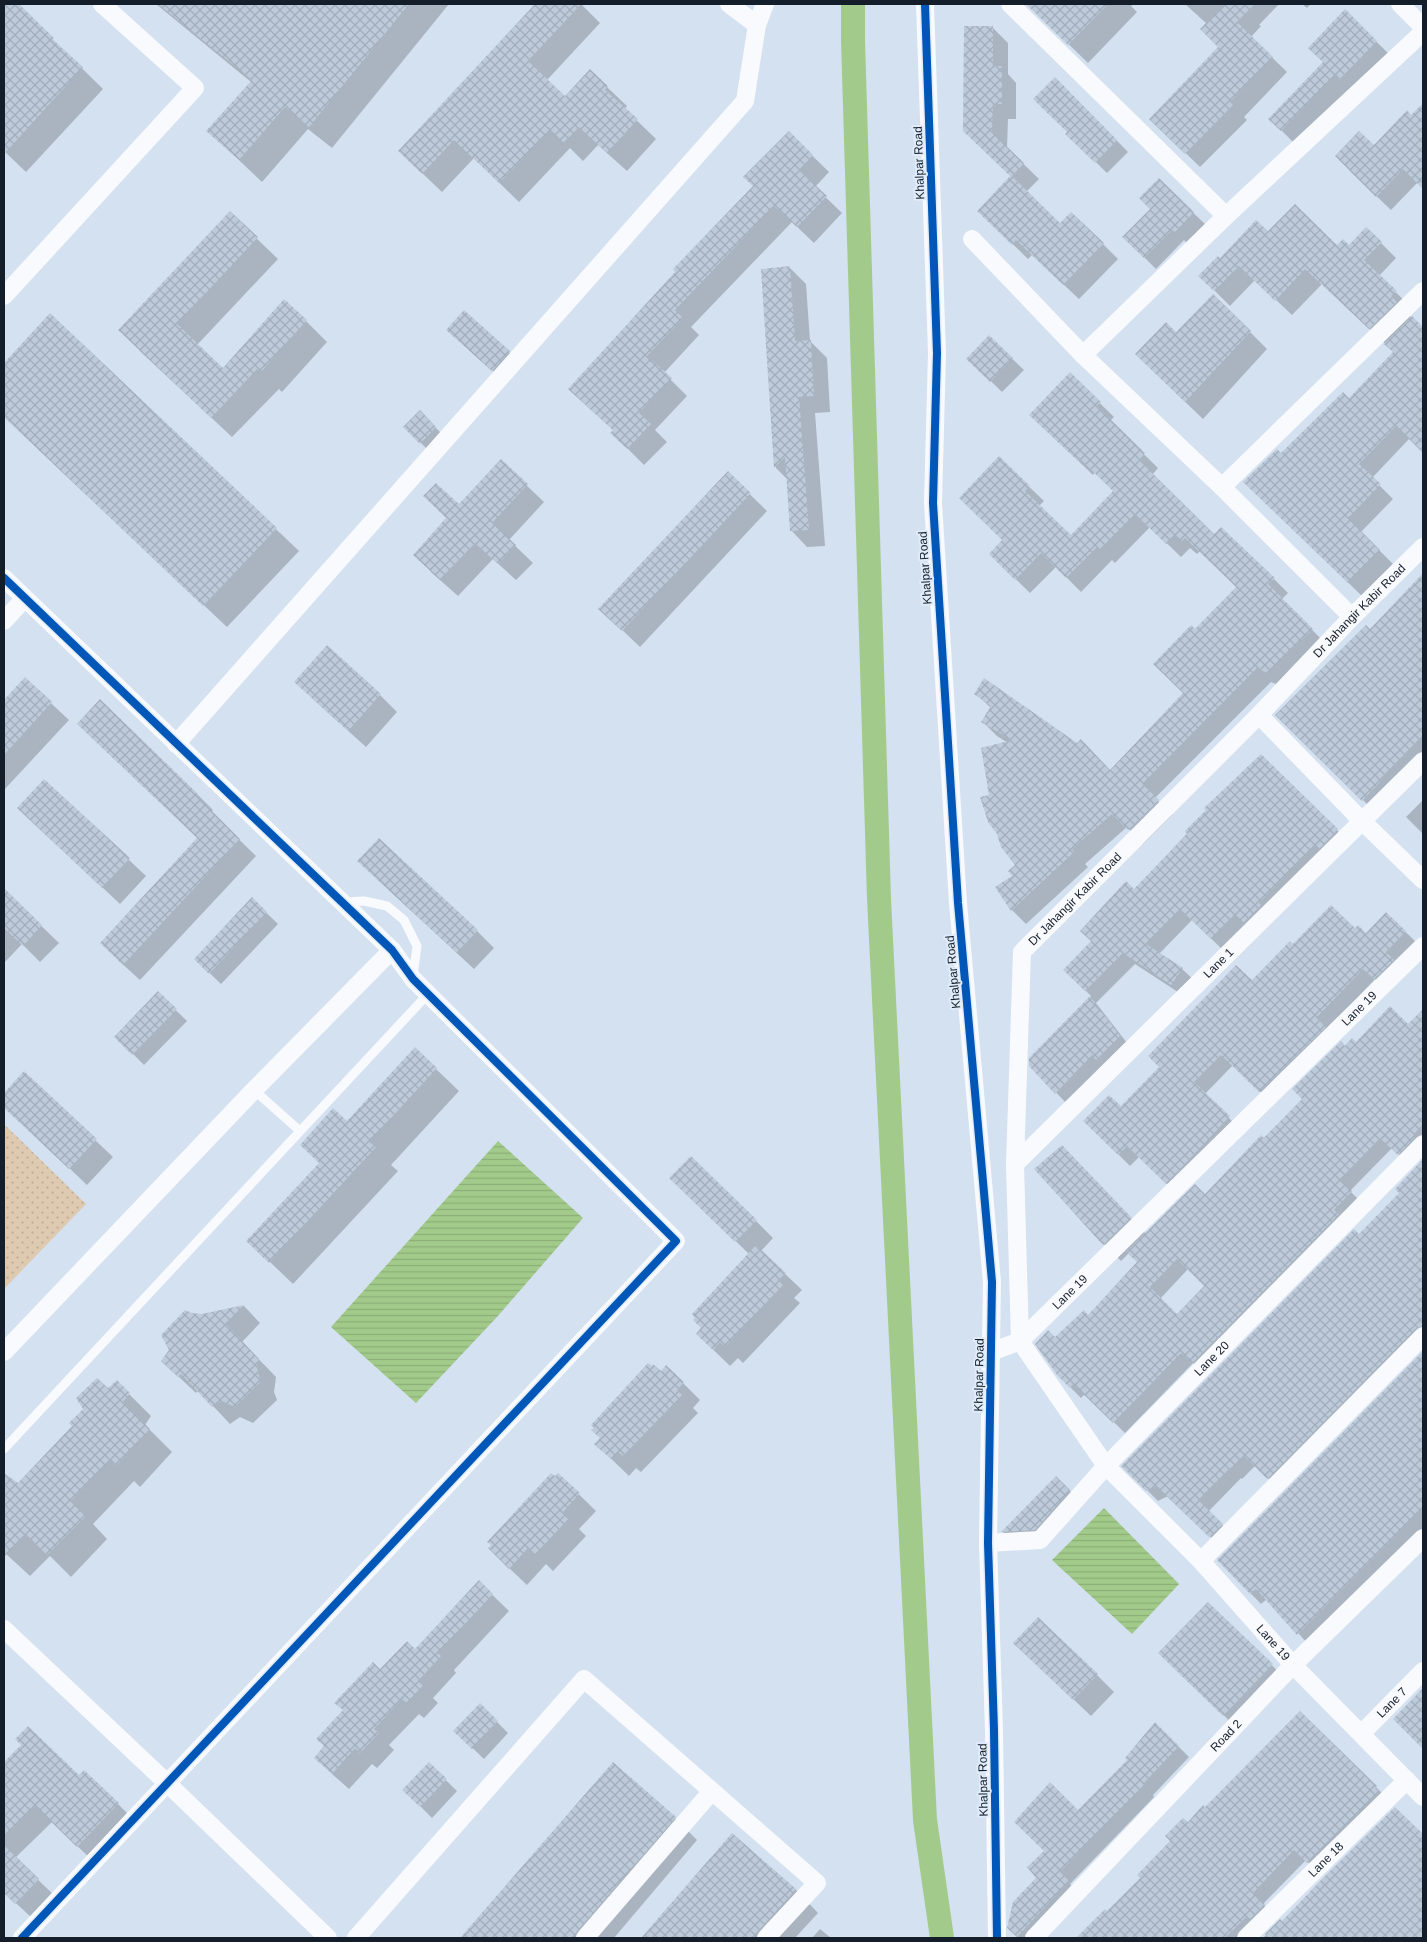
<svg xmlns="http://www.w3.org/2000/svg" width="1427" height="1942" viewBox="0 0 1427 1942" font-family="Helvetica,sans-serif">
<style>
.park{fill:url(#park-dots)}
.water{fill:url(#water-rules)}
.shadow{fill:#0003;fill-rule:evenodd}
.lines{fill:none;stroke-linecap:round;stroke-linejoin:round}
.canal{stroke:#a2cb8b;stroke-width:24}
.building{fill:url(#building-cross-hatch);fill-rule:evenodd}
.lane{stroke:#f9fafd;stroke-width:9}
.street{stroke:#f9fafd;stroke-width:18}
.cycleway-casing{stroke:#e0ecf9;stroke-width:11}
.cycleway{stroke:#0057b8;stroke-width:8}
.labels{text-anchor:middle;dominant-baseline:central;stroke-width:4;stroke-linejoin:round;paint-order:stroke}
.street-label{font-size:12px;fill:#141e2a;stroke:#e0ecf9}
</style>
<defs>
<pattern id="park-dots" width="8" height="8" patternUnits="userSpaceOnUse" patternTransform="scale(1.25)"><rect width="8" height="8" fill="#decab1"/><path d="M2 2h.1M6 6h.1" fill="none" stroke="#bead98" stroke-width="1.8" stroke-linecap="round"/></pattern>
<pattern id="water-rules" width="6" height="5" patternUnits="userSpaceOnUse" patternTransform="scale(1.25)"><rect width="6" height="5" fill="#a2cb8b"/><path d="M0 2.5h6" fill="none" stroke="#8bae78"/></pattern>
<pattern id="building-cross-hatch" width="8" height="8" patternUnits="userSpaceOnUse" patternTransform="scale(1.25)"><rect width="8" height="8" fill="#bccada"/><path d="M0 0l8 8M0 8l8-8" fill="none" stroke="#a1adbb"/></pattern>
</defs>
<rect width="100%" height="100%" fill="#d4e1f0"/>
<path class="park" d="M4,1124L86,1204L4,1289Z"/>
<path class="water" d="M498,1141L583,1218L497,1317L416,1403L331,1327Z
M1104,1508L1179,1584L1132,1634L1052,1560Z"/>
<path class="shadow" d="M4,4H17L103,89L26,172L4,151Z
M156,4H449L332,148L308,129L262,182L208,131L251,82Z
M537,4H581L600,23L547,80L565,98L590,71L627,106L625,109L656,139L627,171L598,145L583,161L570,148L519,202L474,158L442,192L399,151Z
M1042,4H1134L1131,6L1137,12L1088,63L1054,30Z
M1185,4H1279L1259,25L1261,26L1251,37L1287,72L1244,117L1247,120L1200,167L1165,133L1220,47L1207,24Z
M1302,4H1311L1307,8Z
M1345,11L1392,57L1297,146L1270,119L1325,63Z
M993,28L1008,43V74L1016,83V119H1008L1007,148L1039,179L1026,192L1060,225L1103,244L1118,259L1079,299L1032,255L1028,259L994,226L1012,177L980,146Z
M1055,78L1128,152L1107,173L1067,134L1069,132Z
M1423,104V187L1418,182L1391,210L1350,171L1374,146L1411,117Z
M789,133L829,172L815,187L842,213L814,243L792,222L691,327L699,335L664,373L687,396L655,430L667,442L644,465L612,433L614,431L586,405L754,186Z
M1159,180L1205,224L1187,243L1184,240L1156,269L1124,237L1152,209Z
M230,213L278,259L197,345L223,369L306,321L327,342L282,392L279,389L232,437L140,351Z
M1268,233L1337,247L1381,243L1396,258L1379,276L1411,307L1406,312L1423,329V452L1410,438L1372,478L1393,499L1361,532L1393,564L1362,596L1258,495L1281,455L1349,399L1394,352L1322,284L1292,315L1255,280L1230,306L1200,276L1220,260Z
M790,268L806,284L810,341L827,358L830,412L815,413L825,546L807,547L791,530L788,480L776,468L763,270Z
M1213,295L1267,349L1203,419L1153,371L1176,334Z
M50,315L299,551L227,627L4,417V364Z
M989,337L1024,370L1002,392L968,359Z
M459,341L509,352L520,363L504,381Z
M1070,374L1114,417L1110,421L1158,468L1152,475L1214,535L1274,579L1288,593L1282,599L1326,644L1281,686L1271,682L1155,798L1172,815L1143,844L1127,827L1085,864L1088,867L1026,924L1012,910L1016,865L991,796L1008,743L997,736L983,722L991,708L975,693L1110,771L1184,693L1195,631L1238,587L1200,551L1197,554L1190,548L1181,557L1150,527L1115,563L1112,560L1081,592L1056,567L1030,593L990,554L1003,540L999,458L1044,501L1039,506L1071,536L1115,491L1095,472L1093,475L1045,429Z
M420,412L441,433L426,448L405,427Z
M501,461L544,502L509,540L533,563L516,580L493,559L458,596L431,572L447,519Z
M728,473L767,511L640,647L617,625Z
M1420,578L1423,582V757L1374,811L1277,715L1370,630Z
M25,679L69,720L4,790V702Z
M380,695L397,712L366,747L313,699Z
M100,701L197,794L213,810L211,812L256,856L140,980L118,960L199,839Z
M1261,755L1349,842L1223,950L1192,920L1159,954L1182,969L1194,980L1184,996L1135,964L1096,1003L1131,1048L1067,1104L1030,1065V1058L1091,996L1065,970L1093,941L1134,890Z
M44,780L146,876L120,904L18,808Z
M1423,800V834L1406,817Z
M376,878L477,931L494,948L474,969Z
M4,890L59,943L40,962L22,944L4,963Z
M252,899L278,924L221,984L195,959Z
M1386,913L1417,943L1386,990L1375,979L1327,1030L1271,1102L1233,1065L1205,1094L1240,1129L1178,1194L1139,1157L1130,1166L1085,1121L1121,1108L1252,982L1293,946L1355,930L1366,934Z
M158,993L187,1021L144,1065L116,1037Z
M1423,1010V1151L1409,1164L1392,1148L1350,1191L1362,1203L1204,1373L1193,1363L1125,1433L1085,1394L1081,1398L1058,1375L1055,1339L1088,1317L1138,1262L1129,1253L1121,1261L1104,1244L1079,1164L1146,1234L1205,1196L1303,1099L1345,1047L1408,1026ZM1188,1269L1206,1286L1177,1315L1160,1299Z
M415,1049L459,1091L391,1165L398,1171L293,1284L248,1241L320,1164L347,1123Z
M24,1073L113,1157L87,1185L4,1106V1095Z
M1423,1160V1342L1279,1488L1255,1466L1242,1479L1241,1478L1208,1512L1233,1535L1221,1547L1168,1496L1158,1501L1123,1466L1359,1236L1401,1193L1397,1189Z
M688,1195L756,1221L773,1238L761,1251L802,1290L794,1298L800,1303L743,1363L738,1358L730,1366L697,1334L749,1254Z
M244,1306L260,1323L242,1342L276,1377L274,1392L277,1400L253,1423L240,1417L230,1424L198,1390L196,1393L162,1361L202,1315Z
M1423,1353V1529L1309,1645L1267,1599L1261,1604L1218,1560Z
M683,1383L700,1400L693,1408L698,1413L641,1472L636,1468L629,1476L596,1444Z
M129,1394L151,1416L145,1425L172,1452L140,1487L134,1481L93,1524L107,1539L71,1577L50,1556L30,1576L4,1552V1484L9,1478L18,1485Z
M558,1474L596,1511L579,1529L586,1536L553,1571L546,1564L527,1585L506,1565Z
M1056,1477L1081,1502L1046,1540L1014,1542L1003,1532Z
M479,1582L509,1611L454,1670L456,1673L433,1698L438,1703L424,1718L419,1714L389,1745L394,1750L377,1768L372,1764L349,1789L332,1774L381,1671L415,1651Z
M1208,1603L1289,1682L1241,1732L1177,1670Z
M1032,1660L1097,1675L1114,1692L1091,1716Z
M1423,1688V1748L1394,1719Z
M480,1705L508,1733L484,1759L455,1731Z
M1300,1713L1387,1798L1319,1873L1306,1860L1263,1904L1275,1916L1253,1938H1078L1105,1911L1107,1913L1141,1878L1188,1823L1205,1809Z
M1156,1724L1189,1757L1153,1795L1154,1797L1070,1884L1078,1893L1037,1938H1019L1009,1928L1038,1878L1046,1851L1129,1760Z
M23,1745L79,1777L118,1804L134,1820L94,1862L52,1822L15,1858L55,1896L33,1919L4,1892V1765Z
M429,1764L457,1791L432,1818L404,1790Z
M1395,1809L1423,1837V1938H1263L1280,1921L1282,1923Z
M675,1818L697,1840L614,1938H466L464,1936Z
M732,1835L796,1890L818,1913L795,1938H643Z
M820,1929L831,1938H812Z"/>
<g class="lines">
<path class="canal" d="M853,4V40L879,899L925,1820L942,1938"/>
</g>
<path class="building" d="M4,4H19L54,38L52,39L83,67L4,154Z
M158,4H409L309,127L285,107L239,160L206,131L252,80Z
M535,4H581L528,61L565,96L590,69L608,86L605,90L638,119L607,153L579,127L563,143L550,130L499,183L454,140L422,174L398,151Z
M1026,4H1108L1068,45Z
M1225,4H1255L1237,22L1273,57L1230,102L1233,105L1185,154L1149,119L1218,47L1200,29Z
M1345,9L1377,41L1340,79L1336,74L1281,131L1268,119L1323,62L1308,48Z
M964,26H993V66H1002V104H993L992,132L1024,163L1012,176L1060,223L1071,212L1104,243L1063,285L1016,240L1012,245L977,211L1010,176L963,131Z
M1055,77L1117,140L1095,163L1065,134L1067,132L1033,99Z
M1423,103V189L1403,169L1376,197L1335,156L1359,131L1374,145L1407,110L1411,115Z
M789,131L813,155L799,170L827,196L797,227L774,206L675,310L683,318L647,356L672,378L639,413L651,424L627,449L610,433L613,430L568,389L675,272L673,269L753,186L743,177Z
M1159,178L1194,212L1175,232L1172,230L1144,258L1122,237L1150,209L1139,198Z
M1295,204L1337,245L1343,239L1349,245L1366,227L1382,242L1364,260L1397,291L1391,296L1397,302L1369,329L1305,269L1275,301L1239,266L1214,291L1198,276L1218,256L1220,258L1256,220L1268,231Z
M230,211L258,237L177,324L223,368L284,299L307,320L261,372L257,369L211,418L118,330Z
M790,266L795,341L811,340L814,396L799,397L809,530L790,531L785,457L774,468L761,269Z
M1213,294L1251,331L1185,402L1135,354L1166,322L1176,332Z
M464,310L510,351L492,371L446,330Z
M50,313L277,528L203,606L4,417V363Z
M1412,316L1423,327V453L1396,426L1359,464L1381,484L1348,518L1380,550L1348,583L1243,482L1277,449L1281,453L1343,392L1349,398L1393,352L1384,344Z
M989,335L1013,358L990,382L966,359Z
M1070,372L1101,402L1097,406L1145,453L1139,460L1214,534L1221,527L1275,578L1268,584L1313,629L1267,673L1257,668L1142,784L1159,800L1128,830L1112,814L1072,849L1074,852L1011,911L995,887L1012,876L1008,871L1015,865L1001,847L997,834L988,822L980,797L989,795L981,748L1012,740L981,722L991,706L974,694L984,678L1077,743L1081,739L1110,770L1183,693L1153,664L1191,625L1195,629L1236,587L1185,538L1182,541L1175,535L1166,544L1135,514L1100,550L1097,547L1066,578L1041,553L1015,580L989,554L1002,540L959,498L999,456L1030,486L1025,491L1071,535L1113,491L1080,459L1078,461L1029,415Z
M420,410L436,427L420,444L403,427Z
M501,459L528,484L492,523L516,545L498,564L475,543L440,580L413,555L446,518L423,496L436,483L459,504Z
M728,471L751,493L622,631L598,609Z
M1423,573V735L1378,781L1380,782L1362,801L1275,715L1366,625L1370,629Z
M327,645L381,694L348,731L294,682Z
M25,677L52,702L4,755V700Z
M100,699L197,793L196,795L240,839L123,965L100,943L197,838L77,724Z
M1261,754L1338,829L1319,849L1315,845L1259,903L1261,905L1243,923L1234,915L1211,939L1180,909L1146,944L1183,968L1171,985L1123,953L1085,991L1063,970L1091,941L1080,931L1126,881L1134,889L1187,834L1185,831L1206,810L1204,808Z
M44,779L130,858L102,888L17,808Z
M379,838L478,930L457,953L357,861Z
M4,888L42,925L23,946L4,928Z
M252,897L267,912L209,974L194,959Z
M1331,905L1355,928L1358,925L1366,933L1386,912L1406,931L1386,952L1394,960L1374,979L1363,969L1316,1018L1326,1027L1259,1092L1221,1055L1194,1082L1230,1116L1166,1184L1127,1146L1118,1155L1083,1121L1109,1095L1121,1106L1159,1067L1148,1056L1236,965L1252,980L1290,941L1293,944Z
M158,991L177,1009L132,1055L114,1037Z
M1090,996L1120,1036L1096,1060L1092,1055L1055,1094L1029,1066V1058Z
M1390,1006L1408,1024L1423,1009V1124L1413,1135L1415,1137L1398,1155L1380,1138L1340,1180L1352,1191L1334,1210L1339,1214L1192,1363L1181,1353L1113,1423L1073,1384L1070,1388L1057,1375L1035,1344L1048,1330L1055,1337L1084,1310L1088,1315L1137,1262L1126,1252L1195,1184L1205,1194L1261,1135L1264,1138L1302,1099L1292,1089L1341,1041L1345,1046L1352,1038L1356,1042ZM1177,1259L1204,1286L1177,1314L1150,1287Z
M415,1047L437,1068L369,1142L376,1147L269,1263L246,1241L319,1163L300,1145L333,1108L347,1121Z
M24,1071L97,1139L69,1169L4,1108V1093Z
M1062,1145L1131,1217L1103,1245L1034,1169Z
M691,1156L757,1220L735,1242L669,1178Z
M1423,1159V1326L1415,1329L1267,1479L1244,1456L1231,1469L1230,1468L1198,1500L1223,1524L1209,1537L1156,1486L1146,1491L1121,1466L1354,1229L1359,1234L1399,1193L1395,1189Z
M756,1245L786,1273L778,1280L783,1285L725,1347L720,1342L713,1350L696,1334L701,1328L693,1320L695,1318L692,1314Z
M244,1305L226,1324L259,1359L257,1366L260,1382L235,1407L222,1401L212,1407L181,1374L178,1377L161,1361L169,1350L161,1335L185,1310L192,1313L202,1314Z
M1423,1351V1508L1297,1635L1256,1589L1250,1594L1217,1560Z
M648,1363L652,1366L653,1364L661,1371L666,1365L684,1382L677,1390L682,1395L623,1456L618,1452L611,1459L594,1444L600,1438L591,1430L594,1428L591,1425Z
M97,1378L108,1388L117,1380L130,1393L123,1402L150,1429L117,1465L111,1459L71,1501L86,1516L47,1555L26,1534L4,1557V1473L18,1483L72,1426L69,1423L83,1409L76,1398Z
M551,1473L555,1476L558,1473L580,1493L563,1512L569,1518L535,1555L528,1548L509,1569L488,1548L491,1545L487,1542Z
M1056,1476L1070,1490L1035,1530L1001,1532Z
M479,1580L493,1594L438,1653L441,1656L418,1681L423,1686L407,1703L402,1699L374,1729L379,1733L360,1753L355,1748L332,1774L314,1758L324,1746L316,1739L343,1710L334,1703L373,1662L380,1669L407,1641L415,1649Z
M1208,1602L1273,1664L1223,1716L1158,1653Z
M1038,1617L1098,1674L1073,1700L1013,1643Z
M1423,1688V1749L1393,1719Z
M480,1703L498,1721L472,1749L453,1731Z
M1300,1711L1377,1786L1375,1788L1379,1792L1307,1863L1294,1850L1253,1893L1265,1904L1250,1920L1246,1917L1225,1938H1076L1105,1909L1107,1911L1140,1878L1137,1875L1170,1841L1165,1836L1183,1818L1188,1822L1203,1805L1205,1807Z
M1155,1722L1179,1746L1143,1784L1144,1785L1060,1872L1069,1881L1017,1937L1007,1928L1013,1902L1036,1878L1027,1867L1044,1851L1014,1822L1050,1782L1078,1810L1127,1760L1125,1758Z
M28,1726L79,1775L84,1770L119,1803L77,1847L35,1806L4,1837V1762L21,1745L15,1739Z
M429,1762L447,1779L420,1807L402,1790Z
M613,1762L676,1817L577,1931L573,1938H460Z
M1395,1807L1423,1834V1938H1265L1267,1937L1265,1934L1280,1919L1282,1921L1323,1878Z
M732,1833L796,1889L758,1931L754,1938H641Z
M4,1845L39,1879L15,1904L4,1893Z"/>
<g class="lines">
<path class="lane" d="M344,902L364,901L387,906L404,920L417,946L413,976
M254,1090L300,1131
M4,1449L428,994"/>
<g class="street">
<path d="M729,4L757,25"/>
<path d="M925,4L937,353L933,503L958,903L992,1282L988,1543L994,1730L997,1938"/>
<path d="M1010,4L1226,216"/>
<path d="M1400,4L1423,27"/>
<path d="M972,239L1083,355"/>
<path d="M4,296L195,88L102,4"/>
<path d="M1222,487L1083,355L1226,216L1423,32"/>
<path d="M4,578L392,950L413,979L676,1241L22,1938"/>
<path d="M1352,617L1222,487L1423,291"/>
<path d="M4,621L24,599"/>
<path d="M1259,715L1363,822L1423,880"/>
<path d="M176,744L745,101L757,25L765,4"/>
<path id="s1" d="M1015,1164L1423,761"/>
<path id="s2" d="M1020,1341L1015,1164L1022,952L1259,715L1352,617L1423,547"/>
<path id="s3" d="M1020,1341L1106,1466L1201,1561L1293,1665L1423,1797"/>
<path d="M4,1352L254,1090L392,950"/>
<path id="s4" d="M991,1352L1020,1341L1423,946"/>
<path id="s5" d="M988,1543L1040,1540L1106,1466L1423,1144"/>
<path d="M1201,1561L1423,1336"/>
<path d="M4,1629L167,1783L328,1938"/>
<path id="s6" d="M1361,1734L1423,1671"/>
<path d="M356,1938L584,1679L817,1883L766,1938"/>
<path d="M585,1938L712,1791"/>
<path id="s7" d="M1034,1938L1293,1665L1423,1538"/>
<path id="s8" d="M1246,1938L1407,1780"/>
</g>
<g class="cycleway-casing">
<path id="cycleway" d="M925,4L937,353L933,503L958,903L992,1282L988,1543L994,1730L997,1938
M4,578L392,950L413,979L676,1241L22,1938"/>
</g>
<use href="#cycleway" class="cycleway"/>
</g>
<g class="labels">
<g class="street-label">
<text transform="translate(919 163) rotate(-92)">Khalpar Road</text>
<text transform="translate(925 568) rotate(-94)">Khalpar Road</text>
<text stroke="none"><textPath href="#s2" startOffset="869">Dr Jahangir Kabir Road</textPath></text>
<text stroke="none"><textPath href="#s2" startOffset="464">Dr Jahangir Kabir Road</textPath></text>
<text stroke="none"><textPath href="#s1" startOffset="286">Lane 1</textPath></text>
<text transform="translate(953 972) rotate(-95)">Khalpar Road</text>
<text stroke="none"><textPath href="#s4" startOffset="506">Lane 19</textPath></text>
<text stroke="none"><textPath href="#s4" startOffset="101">Lane 19</textPath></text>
<text stroke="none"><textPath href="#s5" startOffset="302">Lane 20</textPath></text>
<text transform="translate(979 1375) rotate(-89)">Khalpar Road</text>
<text stroke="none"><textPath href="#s3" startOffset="395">Lane 19</textPath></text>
<text stroke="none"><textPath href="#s6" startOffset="44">Lane 7</textPath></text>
<text stroke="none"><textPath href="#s7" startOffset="279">Road 2</textPath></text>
<text transform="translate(983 1780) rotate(-91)">Khalpar Road</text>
<text stroke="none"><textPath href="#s8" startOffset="112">Lane 18</textPath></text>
</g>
</g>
<rect width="1427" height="1942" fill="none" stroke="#141e2a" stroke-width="10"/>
</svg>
